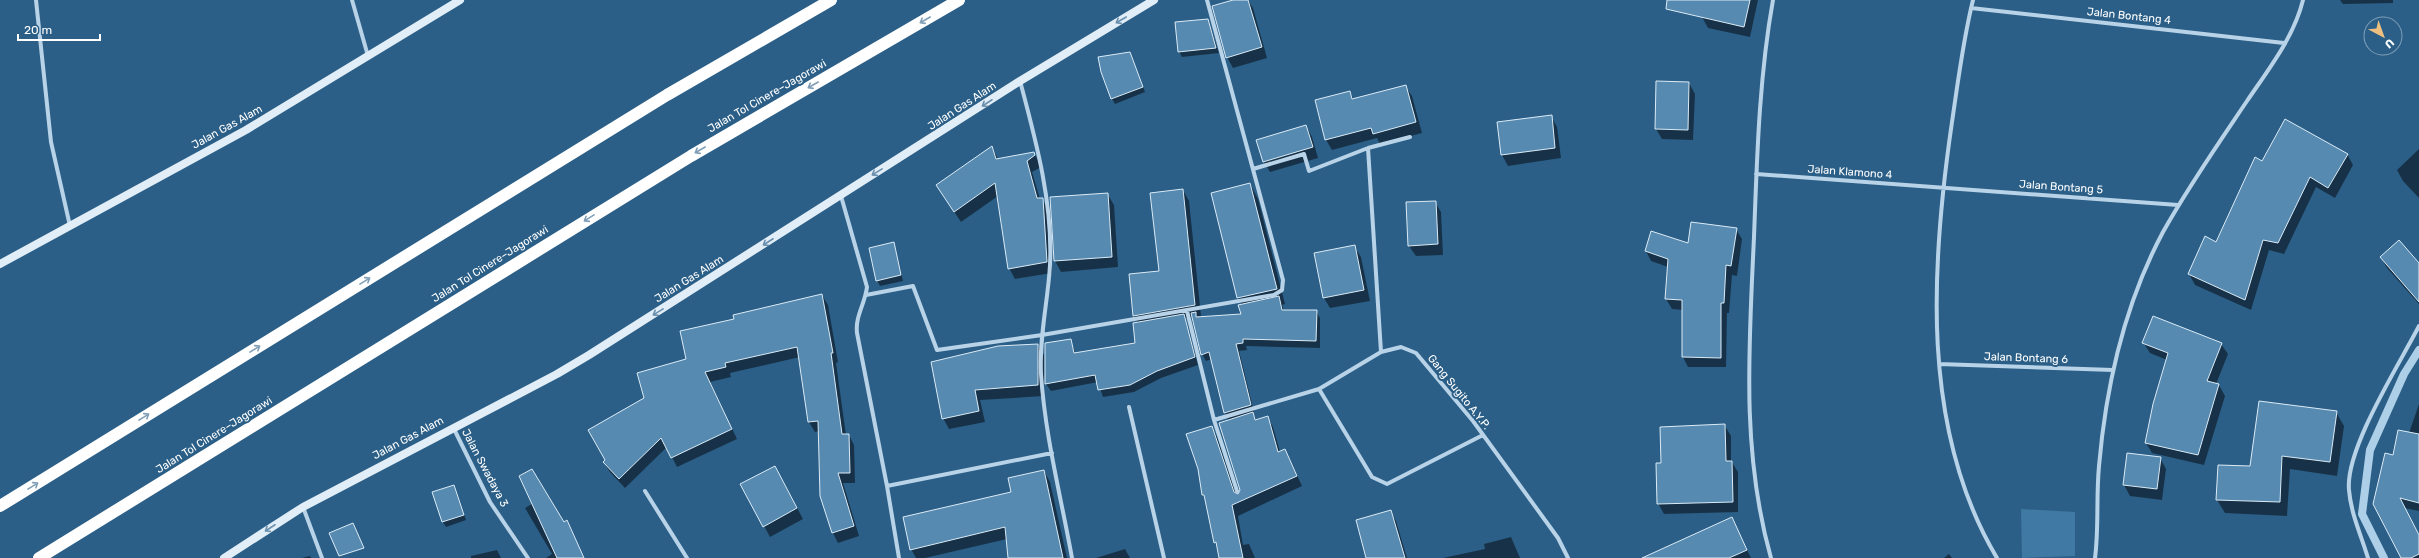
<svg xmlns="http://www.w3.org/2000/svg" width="2419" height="558" viewBox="0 0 2419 558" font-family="Rubik,sans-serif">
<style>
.green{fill:#4079a3}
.shadow{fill:#0007}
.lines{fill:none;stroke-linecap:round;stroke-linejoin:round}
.stream{stroke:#adcfe8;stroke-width:8}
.building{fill:#578ab0;stroke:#dbebf6}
.street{stroke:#b8d3e8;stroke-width:4}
.secondary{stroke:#e1eef7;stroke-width:8}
.highway{stroke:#fff;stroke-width:12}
.oneway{stroke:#809fb7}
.oneway2{stroke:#6b91ae}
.labels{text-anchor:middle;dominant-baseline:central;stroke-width:4;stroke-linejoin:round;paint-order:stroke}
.street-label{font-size:11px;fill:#fff;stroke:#2b5f87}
</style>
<rect width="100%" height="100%" fill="#2b5f87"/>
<path class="green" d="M2021,509L2075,512V556L2022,558Z"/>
<path class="shadow" d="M1236,0H1248L1253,8L1267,58L1233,68L1227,57Z
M1706,0H1758L1750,37L1708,28L1702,17Z
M2340,0H2393V3L2343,4Z
M1208,20L1219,53L1182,57L1179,51Z
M1130,53L1145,92L1115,104L1112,99Z
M1689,83L1695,94L1693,140L1662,139L1656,129Z
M1405,86L1412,96L1422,133L1380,144L1377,138L1332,150L1326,140L1316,101L1350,92L1354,100Z
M1551,116L1557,127L1561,158L1508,166L1502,155L1498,123Z
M1306,126L1312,137L1318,158L1270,172L1264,162Z
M992,147L998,159L1034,153L1040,164L1041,167L1032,172L1040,199H1042L1048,209L1052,273L1015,279L1009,268L998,196L961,222L937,186Z
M2419,149V198L2403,181L2397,170Z
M2347,154L2353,165L2335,198L2316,187L2284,254L2269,250L2251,310L2195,285L2189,274L2217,243L2262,162Z
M1250,184L1258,199L1285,304L1282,305L1284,311H1316L1320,318V348L1246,346L1247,350L1239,351L1254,412L1252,413L1256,420L1267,417L1273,427L1280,452L1290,460L1302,486L1238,516L1243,545L1249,544L1255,558H1220L1207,502L1203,495L1212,427L1217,437L1236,494L1239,495L1241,490L1229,421L1225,413L1212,359L1206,361L1202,354L1193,317L1185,318L1198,365L1161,378L1134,392L1103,397L1098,382L1051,391L1046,384V344L1070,340L1076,354L1136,343L1138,323L1134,316L1160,272L1183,190L1189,201L1201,316H1197L1198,318L1242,315V305L1238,298Z
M1108,195L1114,205L1118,267L1061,272L1055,261Z
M1435,202L1441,212L1443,255L1416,256L1409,246Z
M1736,229L1742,239L1737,276L1732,275L1729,313H1727L1726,367H1688L1683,357V310L1672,309L1666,299L1668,267L1651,261L1646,251L1689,244Z
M893,243L903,281L880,286L877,280Z
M1354,246L1361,257L1370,301L1330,308L1324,298Z
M2381,257L2419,264V304L2387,268Z
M822,295L828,305L838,362L836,363L846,435H849L854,445L855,483H843L859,536L838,543L833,533L820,431L815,432L809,422L800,357L730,373L731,377L710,382L737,439L677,467L667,447L625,488L610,472L604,463L645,398L687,360L735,320Z
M2143,342L2221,344L2228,354L2216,384L2219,385L2225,396L2204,465L2152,453L2146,443L2167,360L2150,353Z
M1037,345L1044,355V396L980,400L985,422L949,429L943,418L932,362Z
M2419,404V511L2404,508L2419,536V558H2402L2394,456L2409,433Z
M2336,412L2344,426L2337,476L2290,469L2287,516L2225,513L2217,500L2251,467Z
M1725,426L1731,436V461L1738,472V512L1664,514L1658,503L1662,464Z
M2128,454L2160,458L2166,469L2162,500L2130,496L2124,485Z
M1044,471L1050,482L1067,558H1009L1007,539L925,558H916L911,549L1013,493Z
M781,478L803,519L770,537L764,526Z
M454,486L466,520L446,527L443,522Z
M547,495L564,523L567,521L584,558H546L552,554L525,508Z
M1390,511L1396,521L1407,558H1367Z
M1731,518L1751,558H1683Z
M1511,537L1520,558H1443L1485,549L1484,544Z
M1125,549L1130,558H1096Z
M497,550L501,558H471V556Z
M1949,554L1952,558H1944Z
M310,556L311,558H302Z"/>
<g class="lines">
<path class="stream" d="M2384,558L2362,514L2370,450L2404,374L2419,350"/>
</g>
<path class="building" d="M1233,0H1248L1262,47L1226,58L1212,6Z
M1667,0H1750L1744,27L1666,9Z
M1208,19L1216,48L1178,52L1175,22Z
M1130,52L1143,87L1111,99L1101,72L1098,57Z
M1656,81L1689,82L1688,130L1655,129Z
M1406,85L1416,122L1373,134L1371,128L1325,140L1315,100L1350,91L1352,99Z
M1552,115L1555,148L1501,155L1497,122Z
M2285,119L2348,154L2328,188L2310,177L2278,243L2263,240L2245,300L2188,274L2205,236L2216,242L2255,157L2262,161Z
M1306,125L1313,147L1263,162L1256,140Z
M992,146L996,159L1034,152L1035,155L1027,161L1037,198H1043L1047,262L1008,269L995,183L954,212L936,185Z
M1250,183L1277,289L1237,298L1211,193Z
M1183,189L1195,305L1133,316L1129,274L1159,271L1150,193Z
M1108,193L1112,257L1054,261L1050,197Z
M1436,201L1438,244L1408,246L1406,202Z
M1691,222L1737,228L1731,266L1726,265L1724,303H1721V358L1682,357V300L1665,299L1668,259L1645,251L1651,231L1688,243Z
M2399,240L2419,263V302L2380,257Z
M894,242L901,275L876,281L869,248Z
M1355,245L1364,290L1323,298L1314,253Z
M822,294L833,353H831L842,434H849L850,473H838L854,526L832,533L820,496L818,421L808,422L797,347L725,363L726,367L705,372L732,429L671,458L661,438L619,479L603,462L605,460L588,430L644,398L637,373L686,359L680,331L734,319L733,315Z
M1279,296L1282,310H1317L1316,341L1243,339V343L1236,344L1251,405L1224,413L1209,352L1201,355L1191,313L1196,312V317L1241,314L1238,305Z
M1184,314L1195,357L1157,371L1130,385L1098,390L1095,375L1045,384V343L1071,339L1074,353L1135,343L1133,323Z
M2153,316L2222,343L2207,381L2219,384L2198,455L2145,443L2153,404L2168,353L2142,343Z
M1038,344V385L975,390L979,411L942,419L931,362L998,346Z
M2259,401L2337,411L2330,462L2282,456L2280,502L2216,500L2218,465L2250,466Z
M1253,412L1255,420L1268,416L1278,452L1285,449L1297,476L1232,505L1243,558H1219L1216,542L1214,543L1204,495H1202L1198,469L1186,434L1212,426L1234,492L1238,494L1240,490L1219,423Z
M1725,424L1726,461H1732L1733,502L1657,504L1656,463H1661L1660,427Z
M2398,430L2419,434V503L2400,498L2419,535V554L2411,558H2401L2373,504L2385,453L2393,455Z
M2127,453L2161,457L2157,489L2123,485Z
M775,466L797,508L763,527L740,484Z
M532,469L564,522L567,520L584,558H557L519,476Z
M1044,470L1063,558H1008L1005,527L910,550L903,517L1011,492L1008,478Z
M454,485L464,515L442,522L432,492Z
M1391,510L1405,558H1366L1356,520Z
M1732,517L1747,550L1729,558H1642Z
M353,523L364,548L339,556L329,533Z"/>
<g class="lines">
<path class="street" d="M36,0L51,142L70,226
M352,0L368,56
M1973,0C1963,40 1958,82 1952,122C1931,265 1920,429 1997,558
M1971,8L2284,43
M1020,81C1036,141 1053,203 1050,265C1048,301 1039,337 1041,374C1045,436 1061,497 1072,558
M1368,148L1381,352
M1253,169L1304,154L1309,171L1368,148L1410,137
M1756,174L2178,205
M841,196L867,287C865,304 855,316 857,333L887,486L899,558
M866,295L913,286L937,350L1042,335L1274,295L1282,290L1283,280L1207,0
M1187,311L1214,420L1319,389L1381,352L1401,347L1416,353L1473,421L1558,538L1568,558
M1939,364L2113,370
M1319,389L1372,477L1387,484L1483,435
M1129,407L1164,558
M1214,420L1237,491
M453,427L490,502L528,558
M887,486L1052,453
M645,491L687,558
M303,507L322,558
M1771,558C1741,452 1749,347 1754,237C1757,158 1759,78 1773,0
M2095,558C2099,528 2096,497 2099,466C2106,385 2124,305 2163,232C2188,187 2218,144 2247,101C2268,70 2294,37 2303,0
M2368,558C2361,535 2351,514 2349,490C2345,449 2399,365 2419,326"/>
<path class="secondary" d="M0,264L246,130L460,0
M224,558L303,507L557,374L589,355L1020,81L1154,0"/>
<path class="highway" d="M0,506L667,95L831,0
M39,558L691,156L959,0"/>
</g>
<defs><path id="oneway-shaft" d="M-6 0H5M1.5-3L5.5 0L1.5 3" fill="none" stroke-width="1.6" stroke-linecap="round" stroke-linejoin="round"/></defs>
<g class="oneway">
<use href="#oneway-shaft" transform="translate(925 20) rotate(150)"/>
<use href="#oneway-shaft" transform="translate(813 85) rotate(150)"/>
<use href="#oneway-shaft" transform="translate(700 150) rotate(150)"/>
<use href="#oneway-shaft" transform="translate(589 218) rotate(148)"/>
<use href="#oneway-shaft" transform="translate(365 281) rotate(-32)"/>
<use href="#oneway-shaft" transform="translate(255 349) rotate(-32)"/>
<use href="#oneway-shaft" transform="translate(144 417) rotate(-32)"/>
<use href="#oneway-shaft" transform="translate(33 486) rotate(-32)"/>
</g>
<g class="oneway2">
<use href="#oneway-shaft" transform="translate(1121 20) rotate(150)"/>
<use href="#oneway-shaft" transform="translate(987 103) rotate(147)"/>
<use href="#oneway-shaft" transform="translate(877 172) rotate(149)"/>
<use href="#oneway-shaft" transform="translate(768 242) rotate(147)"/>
<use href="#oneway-shaft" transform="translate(658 312) rotate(149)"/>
<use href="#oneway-shaft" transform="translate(270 528) rotate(147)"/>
</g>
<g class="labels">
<g class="street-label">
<text transform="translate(2129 16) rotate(6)">Jalan Bontang 4</text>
<text transform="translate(767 96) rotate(-30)">Jalan Tol Cinere–Jagorawi</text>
<text transform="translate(962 106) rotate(-33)">Jalan Gas Alam</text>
<text transform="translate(227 127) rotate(-29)">Jalan Gas Alam</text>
<text transform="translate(1850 172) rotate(4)">Jalan Klamono 4</text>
<text transform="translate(2061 187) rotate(4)">Jalan Bontang 5</text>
<text transform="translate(490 264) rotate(-32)">Jalan Tol Cinere–Jagorawi</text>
<text transform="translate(689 279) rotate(-32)">Jalan Gas Alam</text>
<text transform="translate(2026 358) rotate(2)">Jalan Bontang 6</text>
<text transform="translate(1459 392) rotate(51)">Gang Sugito A.Y.P.</text>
<text transform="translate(214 435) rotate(-32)">Jalan Tol Cinere–Jagorawi</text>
<text transform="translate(408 438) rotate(-28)">Jalan Gas Alam</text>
<text transform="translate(485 468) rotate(62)">Jalan Swadaya 3</text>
</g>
</g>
<g transform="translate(2383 36) rotate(139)"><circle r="19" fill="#2b5f87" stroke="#809fb7"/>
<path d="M0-3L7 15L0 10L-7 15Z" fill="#edc080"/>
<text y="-6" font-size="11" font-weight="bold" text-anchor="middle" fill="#ffffff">U</text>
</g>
<path d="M18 34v6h82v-6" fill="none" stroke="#ffffff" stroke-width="2"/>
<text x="24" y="34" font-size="12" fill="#ffffff" stroke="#2b5f87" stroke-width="3" paint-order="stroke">20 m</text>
</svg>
